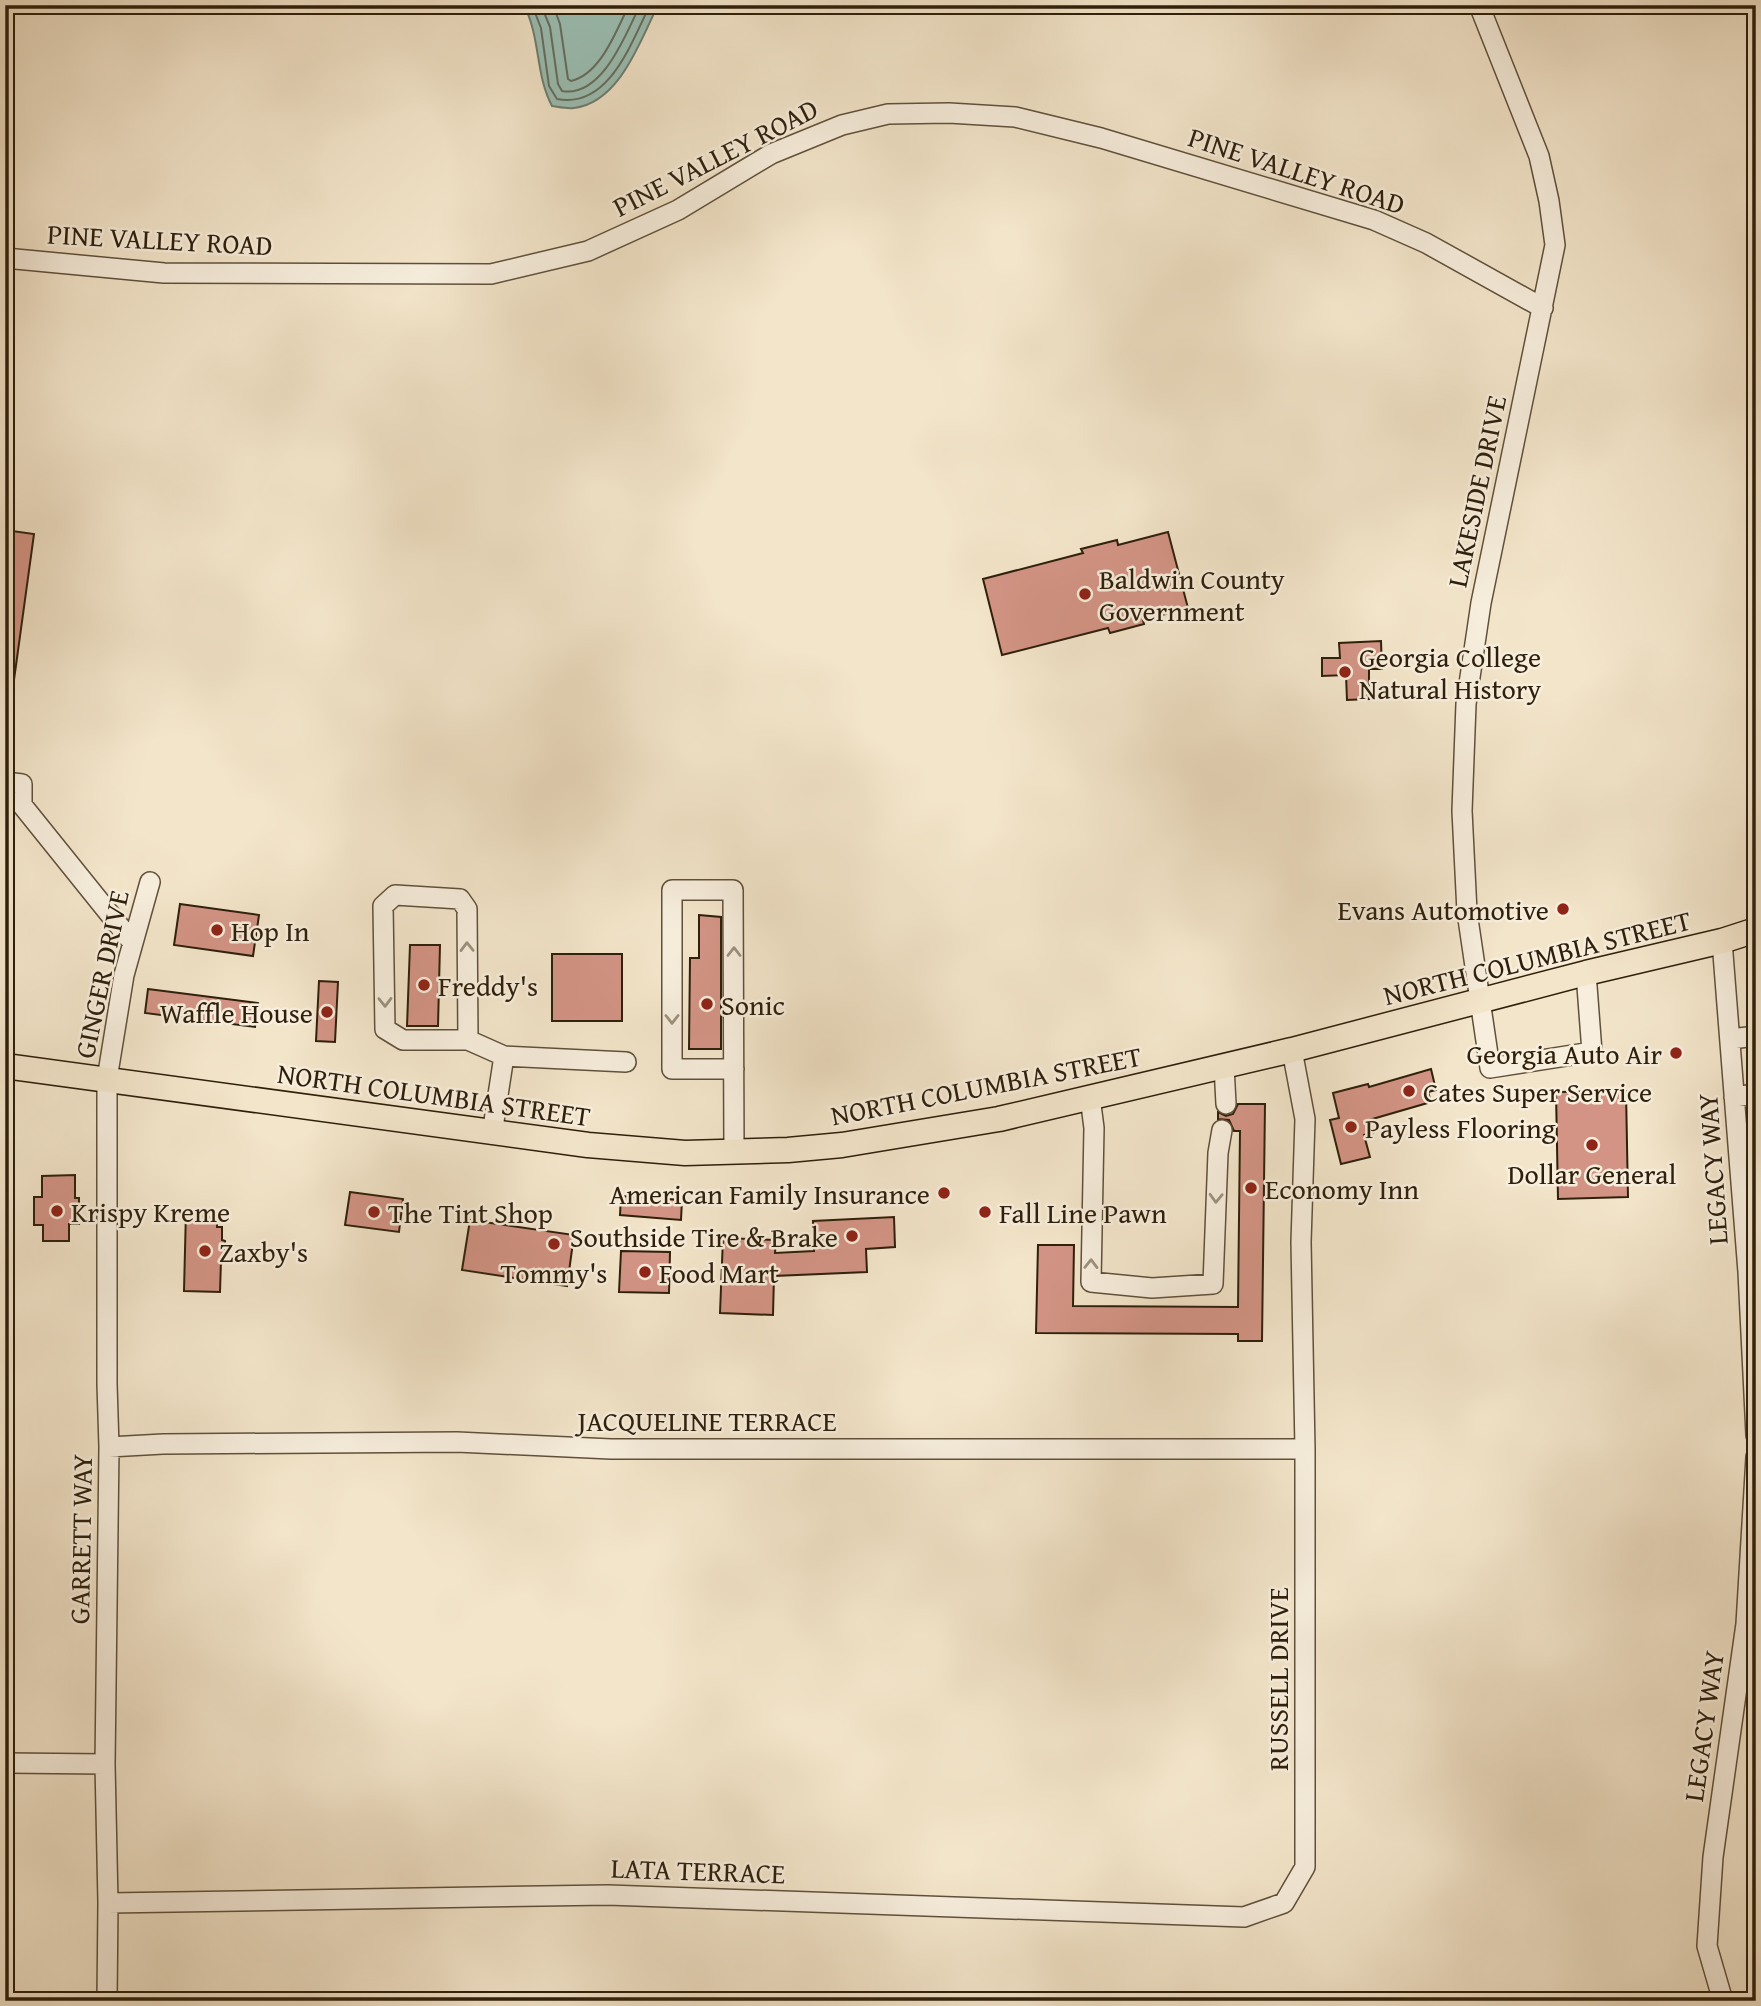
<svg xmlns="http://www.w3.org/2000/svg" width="1761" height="2006" viewBox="0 0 1761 2006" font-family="'Gentium Book Plus',serif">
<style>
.water{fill:#9bbfb4;stroke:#6f7f70;stroke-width:2}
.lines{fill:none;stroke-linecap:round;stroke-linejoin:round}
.shore{stroke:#646f60;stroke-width:2}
.building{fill:#d39485;stroke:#2e1f0b;stroke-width:2}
.minor-casing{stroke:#5f503b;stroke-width:22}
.major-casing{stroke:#2e1f0b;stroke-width:27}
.minor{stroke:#f7eedd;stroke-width:19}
.major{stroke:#f3e5ca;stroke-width:24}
.oneway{stroke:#9d917e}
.poi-dot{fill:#8f2418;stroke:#f7eedd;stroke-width:2.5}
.labels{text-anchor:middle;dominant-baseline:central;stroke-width:5;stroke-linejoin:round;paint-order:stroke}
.street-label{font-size:28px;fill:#2e1f0b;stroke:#f7eedd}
.poi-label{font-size:28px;fill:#2e1f0b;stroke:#f7eedd;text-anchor:start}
</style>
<rect width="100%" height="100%" fill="#f3e5ca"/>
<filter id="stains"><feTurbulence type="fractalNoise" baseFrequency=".00286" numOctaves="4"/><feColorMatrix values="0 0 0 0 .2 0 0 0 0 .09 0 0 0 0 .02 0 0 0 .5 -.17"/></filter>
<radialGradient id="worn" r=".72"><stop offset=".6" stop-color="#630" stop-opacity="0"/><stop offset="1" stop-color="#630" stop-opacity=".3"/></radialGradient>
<path class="water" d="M524,5H658C640,41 620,102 574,108C567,109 559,107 552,106C535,74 541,39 524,5Z"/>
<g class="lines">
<path class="shore" d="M532,5L541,28L549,86L557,99C609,109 631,43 650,5
M541,5L550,27L558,84L562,91C602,98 626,34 640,5
M553,5L560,24L568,79L571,81C601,74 616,31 629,5"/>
</g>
<path class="building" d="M5,530L34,534L14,680L5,679Z
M1168,532L1188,608L1143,620L1144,624L1110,633L1108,628L1002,655L983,579L1083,553L1081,549L1117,540L1118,545Z
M1381,641L1382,669H1369V699L1347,700L1346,675L1322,676V658H1340L1339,643Z
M180,904L259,915L253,956L174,945Z
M699,915L721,917V1049H689L690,958H699Z
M410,945H440L438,1026H407Z
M552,954H622V1021H552Z
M319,981L338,982L335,1042L316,1041Z
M148,989L258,1003L255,1027L145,1013Z
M1431,1069L1436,1090L1428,1092L1431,1102L1369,1120L1373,1133L1364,1135L1370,1157L1341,1164L1330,1120L1339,1118L1333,1093L1368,1084L1369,1087Z
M1626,1091L1628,1197L1558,1199L1556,1092Z
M1238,1104H1265L1262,1341H1238V1334L1036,1333L1038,1245H1074L1073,1306L1238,1307L1240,1131H1234L1229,1120L1218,1119V1112L1226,1116L1233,1114Z
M75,1175V1198H79V1224H69V1241H43V1225H34V1197H42V1176Z
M350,1192L403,1199L399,1232L345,1225Z
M621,1196L682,1200L681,1220L620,1215Z
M186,1210H203V1217H217V1227H222V1240L225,1241V1261L221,1260L220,1292L184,1291Z
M894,1217L895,1247L866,1249L867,1272L774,1276L773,1315L720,1313L723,1238L776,1240L775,1253L814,1251L813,1221Z
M470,1220L574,1235L567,1286L462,1270Z
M621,1251L670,1252L669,1293L619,1292Z"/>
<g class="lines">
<g class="minor-casing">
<path id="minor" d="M1479,5L1539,156L1549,201L1555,245L1481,603L1466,704L1462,811L1467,912L1490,1068L1592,1052L1586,973
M5,258L164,273L491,274L588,251L678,210L771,154L842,125L888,114L949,113L1015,117L1101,138L1374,220L1426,243L1543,308
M5,782L22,784V805L133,943
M1722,941L1748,1272L1756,1435
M1731,1039L1756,1036
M468,1040L467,909L460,899L395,895L383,906L385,1029L403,1040H468L504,1056
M1224,1066L1226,1104
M734,1069H672V890H733L734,1153
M1090,1097L1094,1128L1091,1282L1152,1288L1213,1284L1218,1153L1222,1130
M1734,1097L1756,1094
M492,1134L504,1056L626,1062
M109,1447L163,1444L457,1442L611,1449H1305
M5,1763L105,1764
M108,1903L608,1895L1244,1917L1284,1903L1305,1867V1449L1301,1242L1305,1119L1292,1050
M107,2001L108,1903L105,1764L109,1447L107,1384V1079L124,975L150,882
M1723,2001L1707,1946L1713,1857L1746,1624L1756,1457"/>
</g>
<g class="major-casing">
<path id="major" d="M5,1066L588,1145L685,1153L788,1150L842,1145L999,1119L1292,1050L1586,973L1722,941L1756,930"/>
</g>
<use href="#minor" class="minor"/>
<use href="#major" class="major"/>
</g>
<defs><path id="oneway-chevron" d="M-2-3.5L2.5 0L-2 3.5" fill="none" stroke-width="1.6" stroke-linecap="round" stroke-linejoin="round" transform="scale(1.75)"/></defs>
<g class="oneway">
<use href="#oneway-chevron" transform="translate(467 947) rotate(-91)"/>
<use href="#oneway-chevron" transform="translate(734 952) rotate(-90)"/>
<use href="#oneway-chevron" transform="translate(385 1002) rotate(89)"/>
<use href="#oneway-chevron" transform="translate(672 1019) rotate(90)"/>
<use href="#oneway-chevron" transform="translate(1216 1198) rotate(92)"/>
<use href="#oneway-chevron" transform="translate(1091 1264) rotate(-89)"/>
</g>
<g class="poi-dot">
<circle cx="1085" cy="594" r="7"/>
<circle cx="1345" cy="672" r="7"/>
<circle cx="1563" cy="909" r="7"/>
<circle cx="217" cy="930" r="7"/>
<circle cx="424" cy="985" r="7"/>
<circle cx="707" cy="1004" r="7"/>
<circle cx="327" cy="1012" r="7"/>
<circle cx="1676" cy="1053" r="7"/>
<circle cx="1409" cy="1091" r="7"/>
<circle cx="1351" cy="1127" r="7"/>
<circle cx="1592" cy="1145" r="7"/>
<circle cx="1251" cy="1188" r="7"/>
<circle cx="944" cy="1193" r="7"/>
<circle cx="57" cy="1211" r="7"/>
<circle cx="374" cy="1212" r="7"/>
<circle cx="985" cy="1212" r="7"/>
<circle cx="852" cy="1236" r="7"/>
<circle cx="554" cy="1244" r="7"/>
<circle cx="205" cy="1251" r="7"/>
<circle cx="645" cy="1272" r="7"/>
</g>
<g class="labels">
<g class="street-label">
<text transform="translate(715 157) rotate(-27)">PINE VALLEY ROAD</text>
<text transform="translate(1297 170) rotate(18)">PINE VALLEY ROAD</text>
<text transform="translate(160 239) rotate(3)">PINE VALLEY ROAD</text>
<text transform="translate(1476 491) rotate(-78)">LAKESIDE DRIVE</text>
<text transform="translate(1537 957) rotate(-14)">NORTH COLUMBIA STREET</text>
<text transform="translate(101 974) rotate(-78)">GINGER DRIVE</text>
<text transform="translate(986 1085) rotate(-11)">NORTH COLUMBIA STREET</text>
<text transform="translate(434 1094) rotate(8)">NORTH COLUMBIA STREET</text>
<text transform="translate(1712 1169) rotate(-94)">LEGACY WAY</text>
<text x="707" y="1420">JACQUELINE TERRACE</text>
<text transform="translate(80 1539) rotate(-89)">GARRETT WAY</text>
<text transform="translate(1277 1679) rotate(-90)">RUSSELL DRIVE</text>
<text transform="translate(1703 1726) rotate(-82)">LEGACY WAY</text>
<text transform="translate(698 1870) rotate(2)">LATA TERRACE</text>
</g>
<g class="poi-label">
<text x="1099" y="578">Baldwin County<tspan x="1099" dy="32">Government</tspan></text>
<text x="1359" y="656">Georgia College<tspan x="1359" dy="32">Natural History</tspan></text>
<text x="1549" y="909" text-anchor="end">Evans Automotive</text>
<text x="231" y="930">Hop In</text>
<text x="438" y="985">Freddy's</text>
<text x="721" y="1004">Sonic</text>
<text x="313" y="1012" text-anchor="end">Waffle House</text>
<text x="1662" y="1053" text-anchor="end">Georgia Auto Air</text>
<text x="1423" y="1091">Cates Super Service</text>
<text x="1365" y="1127">Payless Flooring</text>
<text x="1592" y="1173" text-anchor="middle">Dollar General</text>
<text x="1265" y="1188">Economy Inn</text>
<text x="930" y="1193" text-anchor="end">American Family Insurance</text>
<text x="71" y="1211">Krispy Kreme</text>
<text x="388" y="1212">The Tint Shop</text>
<text x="999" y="1212">Fall Line Pawn</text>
<text x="838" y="1236" text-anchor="end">Southside Tire &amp; Brake</text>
<text x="219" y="1251">Zaxby's</text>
<text x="554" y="1272" text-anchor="middle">Tommy's</text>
<text x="659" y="1272">Food Mart</text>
</g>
</g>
<rect width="1761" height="2006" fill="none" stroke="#f3e5ca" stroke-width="28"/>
<rect x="7" y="7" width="1747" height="1992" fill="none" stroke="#2e1f0b" stroke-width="3.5"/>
<rect x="14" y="14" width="1733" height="1978" fill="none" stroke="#2e1f0b" stroke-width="2"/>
<rect width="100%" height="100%" filter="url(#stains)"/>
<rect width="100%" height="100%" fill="url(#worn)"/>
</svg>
